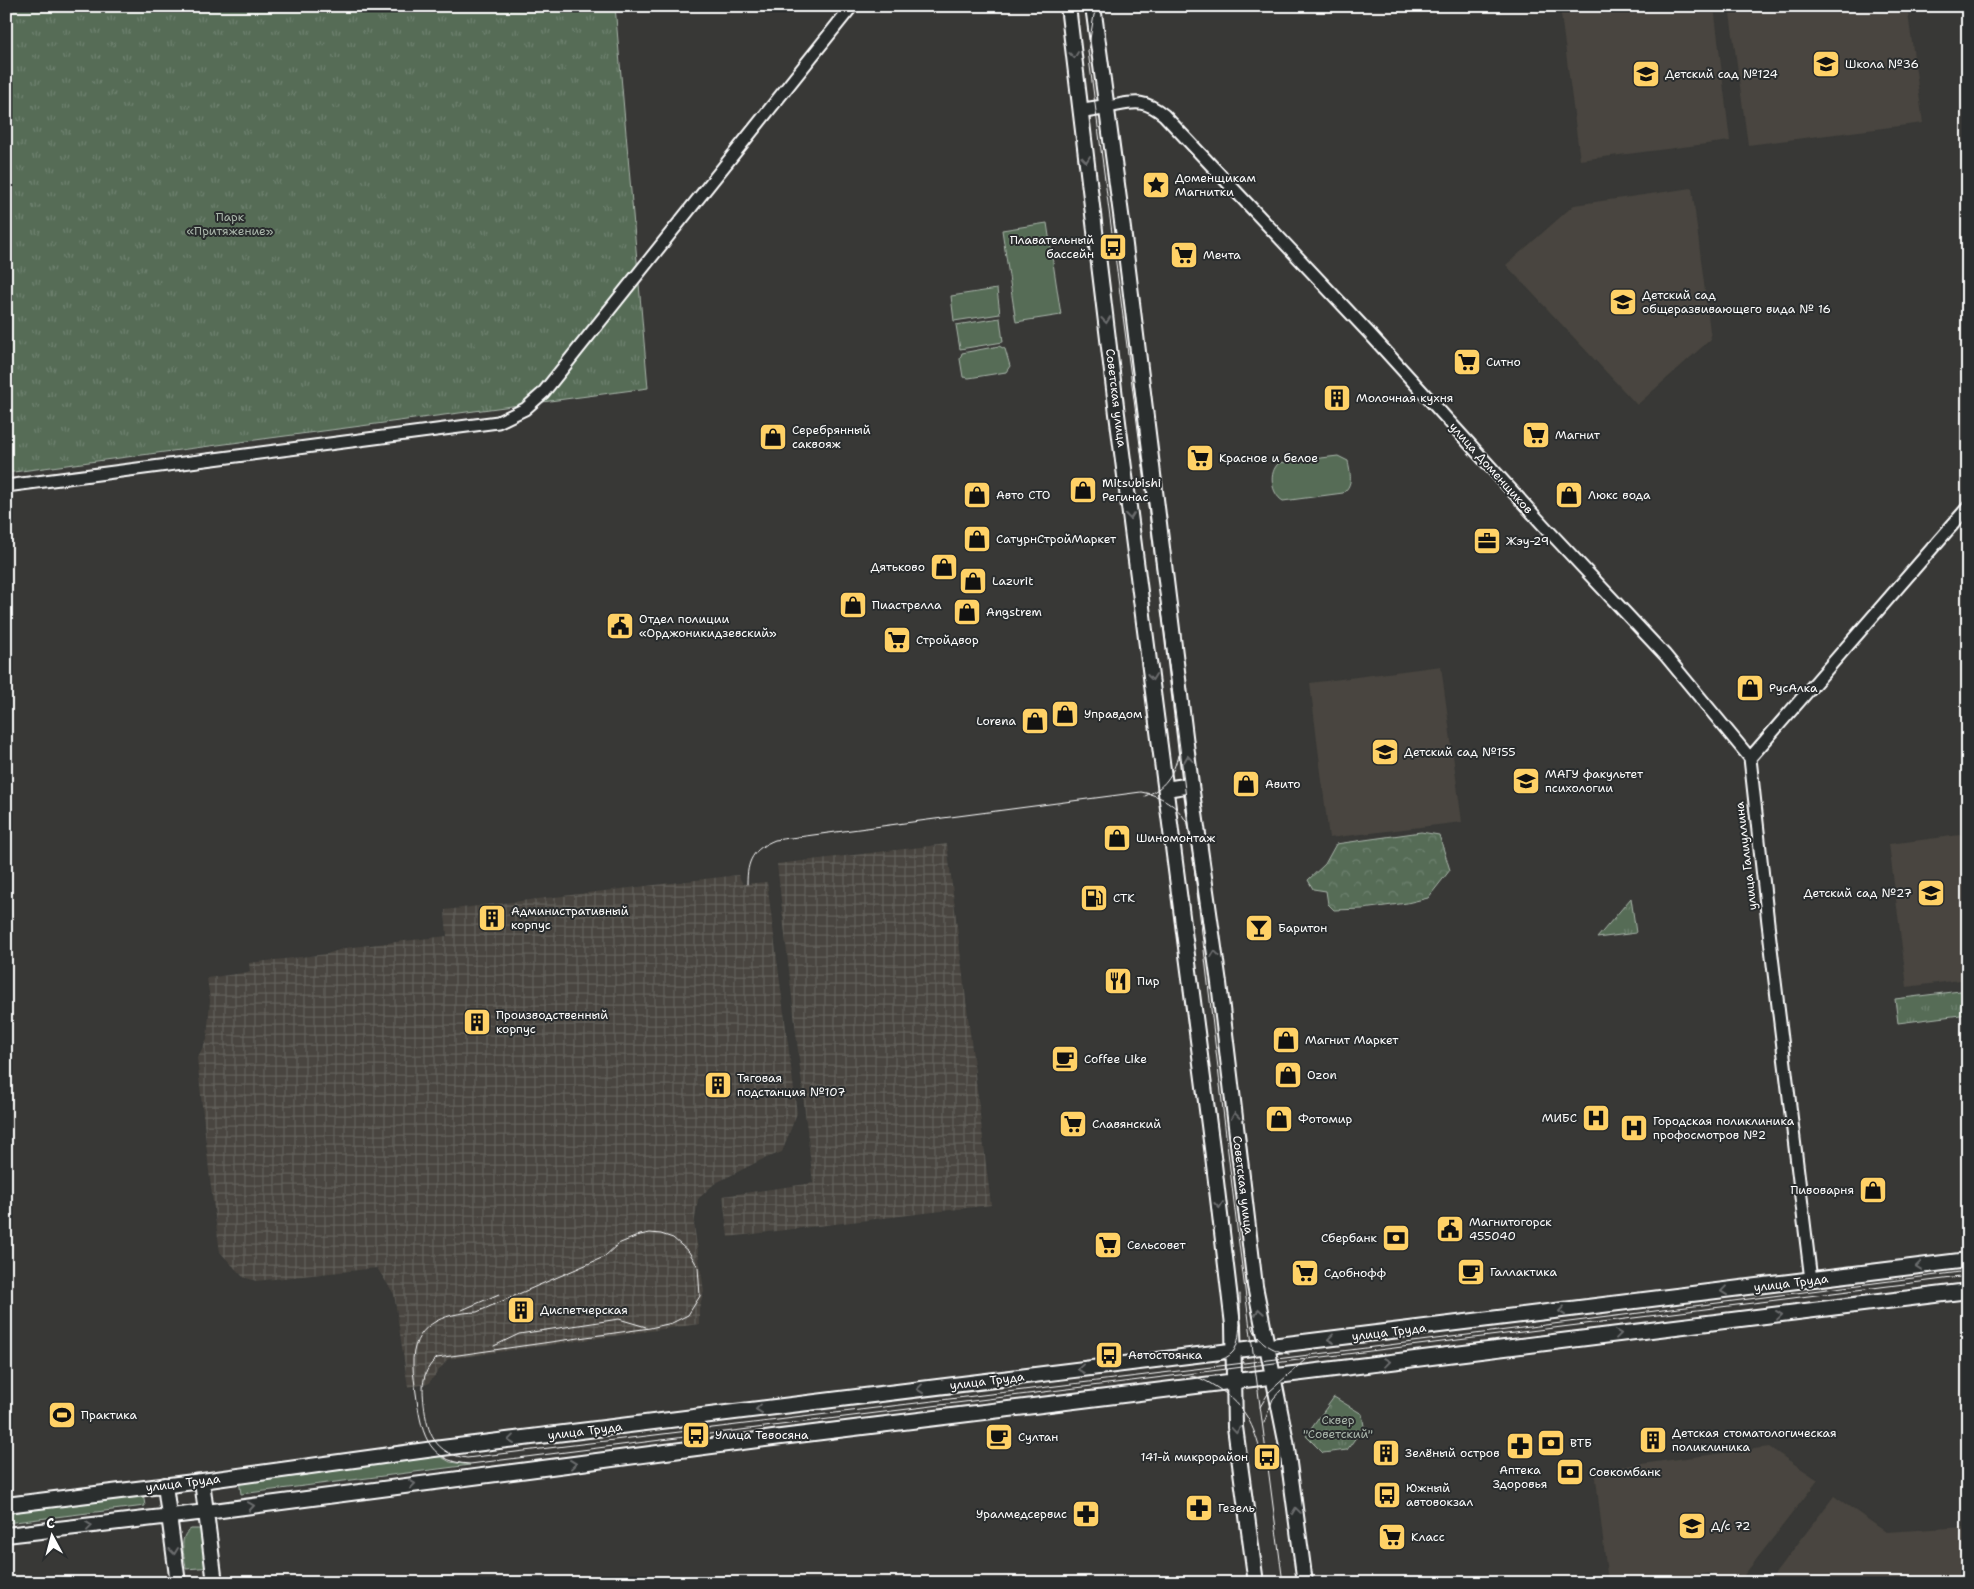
<svg xmlns="http://www.w3.org/2000/svg" width="1974" height="1589" viewBox="0 0 1974 1589" font-family="'Shantell Sans',sans-serif">
<style>
.built{fill:#48453f}
.industrial{fill:url(#industrial-grid)}
.green{fill:#566c57;stroke:#aab6ab}
.forest{fill:url(#forest-crowns);stroke:#aab6ab}
.park{fill:url(#park-tufts);stroke:#aab6ab}
.lines{fill:none;stroke-linecap:round;stroke-linejoin:round}
.minor-casing{stroke:#fff;stroke-width:15}
.major-casing{stroke:#fff;stroke-width:18}
.minor{stroke:#2a2d2e;stroke-width:11}
.major{stroke:#2a2d2e;stroke-width:14}
.tram{stroke:#fff;stroke-width:1}
.oneway{stroke:#6a6c6d}
.labels{text-anchor:middle;dominant-baseline:central;stroke-width:4;stroke-linejoin:round;paint-order:stroke}
.poi-label{font-size:12px;fill:#fff;stroke:#2a2d2e;text-anchor:start}
.park-label{font-size:12px;fill:#aab6ab;stroke:#2a2d2e}
.street-label{font-size:12px;fill:#fff;stroke:#2a2d2e}
</style>
<defs>
<pattern id="industrial-grid" width="8" height="8" patternUnits="userSpaceOnUse" patternTransform="scale(1.25)"><rect width="8" height="8" fill="#48453f"/><path d="M0 4h8M4 0v8" fill="none" stroke="#63615c"/></pattern>
<pattern id="forest-crowns" width="20" height="18" patternUnits="userSpaceOnUse" patternTransform="scale(1.25)"><rect width="20" height="18" fill="#566c57"/><path d="M2 6a3 3 0 1 1 6 0M12 15a3 3 0 1 1 6 0" fill="none" stroke="#6f8270"/></pattern>
<pattern id="park-tufts" width="24" height="20" patternUnits="userSpaceOnUse" patternTransform="scale(1.25)"><rect width="24" height="20" fill="#566c57"/><path d="M3 7l-1-3M5 7V3M7 7l1-3M15 17l-1-3M17 17v-4M19 17l1-3" fill="none" stroke="#6f8270"/></pattern>
</defs>
<rect width="100%" height="100%" fill="#383836"/>
<filter id="ink" filterUnits="userSpaceOnUse"><feTurbulence type="fractalNoise" baseFrequency=".02" numOctaves="2"/><feDisplacementMap in="SourceGraphic" scale="10" xChannelSelector="R" yChannelSelector="G"/><feConvolveMatrix kernelMatrix="1 2 1 2 8 2 1 2 1" color-interpolation-filters="sRGB"/></filter>
<g filter="url(#ink)">
<path class="built" d="M1714,6L1730,141L1580,160L1560,7Z
M1729,6H1907L1923,123L1748,145Z
M1692,188L1711,339L1637,405L1506,265L1574,205Z
M1441,666L1462,822L1329,838L1310,683Z
M1968,834V979L1907,987L1889,844Z
M1769,1447L1818,1480L1738,1583H1723L1711,1573L1638,1583H1608L1595,1470Z
M1834,1496L1886,1532L1964,1527L1968,1557V1583H1768Z"/>
<path class="industrial" d="M947,844L991,1205L728,1237L723,1196L813,1183L777,864Z
M738,875L743,884L767,882L797,1113L782,1152L761,1160L714,1184L698,1199L694,1225L704,1291L699,1308V1324L448,1359L428,1384L408,1387L394,1294L377,1268L256,1281L243,1277L220,1252L210,1180L197,1058L207,1040L210,1000L207,978L250,972L249,963L327,954L345,948L447,936L445,910Z"/>
<path class="green" d="M1047,223L1061,315L1016,322L1002,230Z
M997,289L1000,314L954,321L951,296Z
M1000,318L1003,342L960,349L956,325Z
M999,346L1005,349L1010,366L1006,372L969,378L963,377L960,359L962,353Z
M1338,456L1348,461C1350,474 1354,484 1343,493L1283,501C1271,494 1268,472 1279,463Z
M438,1455L450,1462L470,1465L241,1494L239,1480Z
M143,1492L145,1506L6,1523V1509Z
M191,1529H202L212,1567L186,1569C185,1556 177,1537 191,1529Z"/>
<path class="forest" d="M1421,832L1439,835L1450,870L1428,898L1407,903L1363,909L1334,910L1328,904L1326,891L1313,889L1308,880L1325,864L1336,844Z"/>
<path class="park" d="M6,6H615L648,388L6,473Z
M1631,898L1636,933L1597,938Z
M1968,990V1014L1898,1023L1895,999Z
M1334,1397L1362,1414L1364,1426L1347,1450L1323,1453L1306,1436Z"/>
<g class="lines">
<g class="minor-casing">
<path id="minor" d="M1106,107C1132,103 1142,97 1164,115L1369,333L1544,526L1665,655L1750,758
M6,486L498,422L525,409L543,393L852,6
M1811,1280L1768,923L1750,758L1968,507"/>
</g>
<g class="major-casing">
<path id="major" d="M1068,6L1117,414L1213,1156L1233,1325L1235,1427L1256,1583
M1093,6L1123,229L1191,785L1219,983L1255,1286L1286,1441L1305,1583
M1081,111L1106,107
M1166,789L1191,785
M202,1481L215,1583
M165,1485L178,1583
M6,1505L202,1481L434,1449L1968,1260
M6,1535L206,1512L773,1438L1968,1291"/>
</g>
<use href="#minor" class="minor"/>
<use href="#major" class="major"/>
<path class="tram" d="M1098,6L1094,15L1088,51L1180,748L1238,1236L1283,1583
M1145,796C1164,789 1174,774 1178,755
M747,884C747,860 753,849 775,840L1141,792C1160,795 1178,805 1187,823
M1968,1271L1342,1351L467,1458C435,1454 427,1433 424,1404C422,1385 422,1371 437,1358L650,1328L672,1323L688,1315L700,1296L698,1267L689,1252L673,1238L661,1234L650,1233L640,1235L618,1244L604,1257L477,1312C443,1313 411,1325 413,1366C413,1375 415,1384 416,1393C421,1429 425,1462 470,1464L1968,1276
M462,1310L499,1294
M1252,1325C1256,1342 1274,1351 1289,1354
M494,1346L519,1334L619,1319L646,1327
M1216,1362C1223,1359 1229,1357 1233,1352C1242,1341 1240,1309 1240,1294
M1190,1376C1200,1377 1208,1382 1216,1387C1242,1403 1252,1420 1260,1450
M1260,1407L1269,1392L1306,1359
M1264,1423L1273,1399L1281,1390"/>
</g>
<defs><path id="oneway-chevron" d="M-2-3.5L2.5 0L-2 3.5" fill="none" stroke-width="1.6" stroke-linecap="round" stroke-linejoin="round" transform="scale(1.25)"/></defs>
<g class="oneway">
<use href="#oneway-chevron" transform="translate(1074 55) rotate(83)"/>
<use href="#oneway-chevron" transform="translate(1086 159) rotate(83)"/>
<use href="#oneway-chevron" transform="translate(1106 320) rotate(83)"/>
<use href="#oneway-chevron" transform="translate(1130 516) rotate(83)"/>
<use href="#oneway-chevron" transform="translate(1152 677) rotate(83)"/>
<use href="#oneway-chevron" transform="translate(1188 759) rotate(-97)"/>
<use href="#oneway-chevron" transform="translate(1215 954) rotate(-97)"/>
<use href="#oneway-chevron" transform="translate(1235 1116) rotate(-97)"/>
<use href="#oneway-chevron" transform="translate(1219 1205) rotate(83)"/>
<use href="#oneway-chevron" transform="translate(1919 1266) rotate(173)"/>
<use href="#oneway-chevron" transform="translate(1724 1291) rotate(173)"/>
<use href="#oneway-chevron" transform="translate(1562 1311) rotate(173)"/>
<use href="#oneway-chevron" transform="translate(1259 1312) rotate(-99)"/>
<use href="#oneway-chevron" transform="translate(1779 1315) rotate(-7)"/>
<use href="#oneway-chevron" transform="translate(1618 1334) rotate(-7)"/>
<use href="#oneway-chevron" transform="translate(1331 1339) rotate(173)"/>
<use href="#oneway-chevron" transform="translate(1387 1362) rotate(-7)"/>
<use href="#oneway-chevron" transform="translate(1081 1369) rotate(174)"/>
<use href="#oneway-chevron" transform="translate(920 1389) rotate(173)"/>
<use href="#oneway-chevron" transform="translate(759 1409) rotate(173)"/>
<use href="#oneway-chevron" transform="translate(1236 1430) rotate(85)"/>
<use href="#oneway-chevron" transform="translate(511 1440) rotate(173)"/>
<use href="#oneway-chevron" transform="translate(573 1464) rotate(-7)"/>
<use href="#oneway-chevron" transform="translate(412 1484) rotate(-7)"/>
<use href="#oneway-chevron" transform="translate(251 1506) rotate(-8)"/>
<use href="#oneway-chevron" transform="translate(1296 1511) rotate(-98)"/>
<use href="#oneway-chevron" transform="translate(89 1526) rotate(-7)"/>
<use href="#oneway-chevron" transform="translate(174 1551) rotate(83)"/>
</g>
</g>
<defs>
<g id="school-square" transform="scale(1.4375)"><rect x="-9" y="-9" width="18" height="18" rx="4" fill="#ffd166" stroke="#2a2d2e"/><path d="M0-5L7-2L0 1L-7-2ZM-4 1L0 2.5L4 1V4Q0 6-4 4Z" fill="#111"/></g>
<g id="sight-square" transform="scale(1.4375)"><rect x="-9" y="-9" width="18" height="18" rx="4" fill="#ffd166" stroke="#2a2d2e"/><path d="M0-6L1.8-2.2L6-1.7L2.9 1.2L3.7 5.4L0 3.3L-3.7 5.4L-2.9 1.2L-6-1.7L-1.8-2.2Z" fill="#111"/></g>
<g id="bus-square" transform="scale(1.4375)"><rect x="-9" y="-9" width="18" height="18" rx="4" fill="#ffd166" stroke="#2a2d2e"/><path d="M-5-6H5V4H4V6H2V4H-2V6H-4V4H-5ZM-3.5-4V0h7V-4ZM-3.5 1.2v1.5H-2V1.2ZM2 1.2v1.5H3.5V1.2Z" fill="#111"/></g>
<g id="supermarket-square" transform="scale(1.4375)"><rect x="-9" y="-9" width="18" height="18" rx="4" fill="#ffd166" stroke="#2a2d2e"/><path d="M-6-5.5h2.5l.6 2H6L4.5 2H-2.5L-4.4-4H-6ZM-1.5 3.2a1.3 1.3 0 1 0 .1 0ZM3 3.2a1.3 1.3 0 1 0 .1 0Z" fill="#111"/></g>
<g id="building-square" transform="scale(1.4375)"><rect x="-9" y="-9" width="18" height="18" rx="4" fill="#ffd166" stroke="#2a2d2e"/><path d="M-4-6H4V6H1V3H-1V6H-4ZM-2.5-4.3h1.7v1.8h-1.7ZM.8-4.3h1.7v1.8H.8ZM-2.5-1h1.7V.8h-1.7ZM.8-1h1.7V.8H.8Z" fill="#111"/></g>
<g id="shop-square" transform="scale(1.4375)"><rect x="-9" y="-9" width="18" height="18" rx="4" fill="#ffd166" stroke="#2a2d2e"/><path d="M-5-2.5h2.3a2.7 3.5 0 0 1 5.4 0H5L5.5 6h-11ZM-1.5-2.5h3a1.5 2.3 0 0 0-3 0Z" fill="#111"/></g>
<g id="office-square" transform="scale(1.4375)"><rect x="-9" y="-9" width="18" height="18" rx="4" fill="#ffd166" stroke="#2a2d2e"/><path d="M-6-3h4V-5.5h4V-3h4V5H-6ZM-1-4.5V-3h2v-1.5ZM-6 0V1H6V0Z" fill="#111"/></g>
<g id="civic-square" transform="scale(1.4375)"><rect x="-9" y="-9" width="18" height="18" rx="4" fill="#ffd166" stroke="#2a2d2e"/><path d="M-.6-6.5H3V-4.5H.6V-3L4-1V1h2V6H-6V1h2V-1L-.6-3ZM-1.2 2.5V6h2.4V2.5Z" fill="#111"/></g>
<g id="university-square" transform="scale(1.4375)"><rect x="-9" y="-9" width="18" height="18" rx="4" fill="#ffd166" stroke="#2a2d2e"/><path d="M0-5L7-2L0 1L-7-2ZM-4 1L0 2.5L4 1V4Q0 6-4 4Z" fill="#111"/></g>
<g id="fuel-square" transform="scale(1.4375)"><rect x="-9" y="-9" width="18" height="18" rx="4" fill="#ffd166" stroke="#2a2d2e"/><path d="M-5.5-6h7V0h2V4h1.3V-2.5L3-4.5l.8-.8L6-3V5H2.5V1h-1V6h-7ZM-4.2-4.7v3.2H.2V-4.7Z" fill="#111"/></g>
<g id="bar-square" transform="scale(1.4375)"><rect x="-9" y="-9" width="18" height="18" rx="4" fill="#ffd166" stroke="#2a2d2e"/><path d="M-6-5H6L.8 .8V4.5H3.5V6h-7V4.5H-.8V.8Z" fill="#111"/></g>
<g id="restaurant-square" transform="scale(1.4375)"><rect x="-9" y="-9" width="18" height="18" rx="4" fill="#ffd166" stroke="#2a2d2e"/><path d="M-5-6h1v4h1v-4h1v4h1v-4h1v5L-1.5 .5V6h-2V.5L-5-1ZM5-6V6H3V1.5H1.5Q1.5-4 5-6Z" fill="#111"/></g>
<g id="cafe-square" transform="scale(1.4375)"><rect x="-9" y="-9" width="18" height="18" rx="4" fill="#ffd166" stroke="#2a2d2e"/><path d="M-5.5-4.5H6V0H3Q3 3.5 0 3.5H-2.5Q-5.5 3.5-5.5 0ZM3-3.2v2h1.7v-2ZM-6 4.5H4V6H-6Z" fill="#111"/></g>
<g id="hospital-square" transform="scale(1.4375)"><rect x="-9" y="-9" width="18" height="18" rx="4" fill="#ffd166" stroke="#2a2d2e"/><path d="M-5-5h3v3.5h4V-5h3V5h-3V1.5h-4V5h-3Z" fill="#111"/></g>
<g id="bank-square" transform="scale(1.4375)"><rect x="-9" y="-9" width="18" height="18" rx="4" fill="#ffd166" stroke="#2a2d2e"/><path d="M-6-4H6V4H-6ZM0-2.3a2.3 2.3 0 1 0 0 4.6a2.3 2.3 0 1 0 0-4.6Z" fill="#111"/></g>
<g id="stadium-square" transform="scale(1.4375)"><rect x="-9" y="-9" width="18" height="18" rx="4" fill="#ffd166" stroke="#2a2d2e"/><path d="M0-5a6.5 5 0 1 0 0 10a6.5 5 0 1 0 0-10ZM-3.5-1.8h7v3.6h-7Z" fill="#111"/></g>
<g id="pharmacy-square" transform="scale(1.4375)"><rect x="-9" y="-9" width="18" height="18" rx="4" fill="#ffd166" stroke="#2a2d2e"/><path d="M-2-6h4v4h4v4h-4v4h-4v-4h-4v-4h4Z" fill="#111"/></g>
</defs>
<g fill-rule="evenodd">
<use href="#school-square" x="1826" y="64"/>
<use href="#school-square" x="1646" y="74"/>
<use href="#sight-square" x="1156" y="185"/>
<use href="#bus-square" x="1113" y="247"/>
<use href="#supermarket-square" x="1184" y="255"/>
<use href="#school-square" x="1623" y="302"/>
<use href="#supermarket-square" x="1467" y="362"/>
<use href="#building-square" x="1337" y="398"/>
<use href="#supermarket-square" x="1536" y="435"/>
<use href="#shop-square" x="773" y="437"/>
<use href="#supermarket-square" x="1200" y="458"/>
<use href="#shop-square" x="1083" y="490"/>
<use href="#shop-square" x="977" y="495"/>
<use href="#shop-square" x="1569" y="495"/>
<use href="#shop-square" x="977" y="539"/>
<use href="#office-square" x="1487" y="541"/>
<use href="#shop-square" x="944" y="567"/>
<use href="#shop-square" x="973" y="581"/>
<use href="#shop-square" x="853" y="605"/>
<use href="#shop-square" x="967" y="612"/>
<use href="#civic-square" x="620" y="626"/>
<use href="#supermarket-square" x="897" y="640"/>
<use href="#shop-square" x="1750" y="688"/>
<use href="#shop-square" x="1065" y="714"/>
<use href="#shop-square" x="1035" y="721"/>
<use href="#school-square" x="1385" y="752"/>
<use href="#university-square" x="1526" y="781"/>
<use href="#shop-square" x="1246" y="784"/>
<use href="#shop-square" x="1117" y="838"/>
<use href="#school-square" x="1931" y="893"/>
<use href="#fuel-square" x="1094" y="898"/>
<use href="#building-square" x="492" y="918"/>
<use href="#bar-square" x="1259" y="928"/>
<use href="#restaurant-square" x="1118" y="981"/>
<use href="#building-square" x="477" y="1022"/>
<use href="#shop-square" x="1286" y="1040"/>
<use href="#cafe-square" x="1065" y="1059"/>
<use href="#shop-square" x="1288" y="1075"/>
<use href="#building-square" x="718" y="1085"/>
<use href="#hospital-square" x="1596" y="1118"/>
<use href="#shop-square" x="1279" y="1119"/>
<use href="#supermarket-square" x="1073" y="1124"/>
<use href="#hospital-square" x="1634" y="1128"/>
<use href="#shop-square" x="1873" y="1190"/>
<use href="#civic-square" x="1450" y="1229"/>
<use href="#bank-square" x="1396" y="1238"/>
<use href="#supermarket-square" x="1108" y="1245"/>
<use href="#cafe-square" x="1471" y="1272"/>
<use href="#supermarket-square" x="1305" y="1273"/>
<use href="#building-square" x="521" y="1310"/>
<use href="#bus-square" x="1109" y="1355"/>
<use href="#stadium-square" x="62" y="1415"/>
<use href="#bus-square" x="696" y="1435"/>
<use href="#cafe-square" x="999" y="1437"/>
<use href="#building-square" x="1653" y="1440"/>
<use href="#bank-square" x="1551" y="1443"/>
<use href="#pharmacy-square" x="1520" y="1446"/>
<use href="#building-square" x="1386" y="1453"/>
<use href="#bus-square" x="1267" y="1457"/>
<use href="#bank-square" x="1570" y="1472"/>
<use href="#bus-square" x="1387" y="1495"/>
<use href="#pharmacy-square" x="1199" y="1508"/>
<use href="#pharmacy-square" x="1086" y="1514"/>
<use href="#school-square" x="1692" y="1526"/>
<use href="#supermarket-square" x="1392" y="1537"/>
</g>
<g class="labels">
<g class="poi-label">
<text x="1845" y="64">Школа №36</text>
<text x="1665" y="74">Детский сад №124</text>
<text x="1175" y="178">Доменщикам<tspan x="1175" dy="14">Магнитки</tspan></text>
<text x="1094" y="240" text-anchor="end">Плавательный<tspan x="1094" dy="14">бассейн</tspan></text>
<text x="1203" y="255">Мечта</text>
<text x="1642" y="295">Детский сад<tspan x="1642" dy="14">общеразвивающего вида № 16</tspan></text>
<text x="1486" y="362">Ситно</text>
<text x="1356" y="398">Молочная кухня</text>
<text x="792" y="430">Серебрянный<tspan x="792" dy="14">саквояж</tspan></text>
<text x="1555" y="435">Магнит</text>
<text x="1219" y="458">Красное и белое</text>
<text x="1102" y="483">Mitsubishi<tspan x="1102" dy="14">Регинас</tspan></text>
<text x="996" y="495">Авто СТО</text>
<text x="1588" y="495">Люкс вода</text>
<text x="996" y="539">СатурнСтройМаркет</text>
<text x="1506" y="541">Жэу-29</text>
<text x="925" y="567" text-anchor="end">Дятьково</text>
<text x="992" y="581">Lazurit</text>
<text x="872" y="605">Пиастрелла</text>
<text x="986" y="612">Angstrem</text>
<text x="639" y="619">Отдел полиции<tspan x="639" dy="14">«Орджоникидзевский»</tspan></text>
<text x="916" y="640">Стройдвор</text>
<text x="1769" y="688">РусАлка</text>
<text x="1084" y="714">Управдом</text>
<text x="1016" y="721" text-anchor="end">Lorena</text>
<text x="1404" y="752">Детский сад №155</text>
<text x="1545" y="774">МАГУ факультет<tspan x="1545" dy="14">психологии</tspan></text>
<text x="1265" y="784">Авито</text>
<text x="1136" y="838">Шиномонтаж</text>
<text x="1912" y="893" text-anchor="end">Детский сад №27</text>
<text x="1113" y="898">СТК</text>
<text x="511" y="911">Административный<tspan x="511" dy="14">корпус</tspan></text>
<text x="1278" y="928">Баритон</text>
<text x="1137" y="981">Пир</text>
<text x="496" y="1015">Производственный<tspan x="496" dy="14">корпус</tspan></text>
<text x="1305" y="1040">Магнит Маркет</text>
<text x="1084" y="1059">Coffee Like</text>
<text x="1307" y="1075">Ozon</text>
<text x="737" y="1078">Тяговая<tspan x="737" dy="14">подстанция №107</tspan></text>
<text x="1577" y="1118" text-anchor="end">МИБС</text>
<text x="1298" y="1119">Фотомир</text>
<text x="1653" y="1121">Городская поликлиника<tspan x="1653" dy="14">профосмотров №2</tspan></text>
<text x="1092" y="1124">Славянский</text>
<text x="1854" y="1190" text-anchor="end">Пивоварня</text>
<text x="1469" y="1222">Магнитогорск<tspan x="1469" dy="14">455040</tspan></text>
<text x="1377" y="1238" text-anchor="end">Сбербанк</text>
<text x="1127" y="1245">Сельсовет</text>
<text x="1490" y="1272">Галлактика</text>
<text x="1324" y="1273">Сдобнофф</text>
<text x="540" y="1310">Диспетчерская</text>
<text x="1128" y="1355">Автостоянка</text>
<text x="81" y="1415">Практика</text>
<text x="1672" y="1433">Детская стоматологическая<tspan x="1672" dy="14">поликлиника</tspan></text>
<text x="715" y="1435">Улица Тевосяна</text>
<text x="1018" y="1437">Султан</text>
<text x="1570" y="1443">ВТБ</text>
<text x="1405" y="1453">Зелёный остров</text>
<text x="1248" y="1457" text-anchor="end">141-й микрорайон</text>
<text x="1520" y="1470" text-anchor="middle">Аптека<tspan x="1520" dy="14">Здоровья</tspan></text>
<text x="1589" y="1472">Совкомбанк</text>
<text x="1406" y="1488">Южный<tspan x="1406" dy="14">автовокзал</tspan></text>
<text x="1218" y="1508">Гезель</text>
<text x="1067" y="1514" text-anchor="end">Уралмедсервис</text>
<text x="1711" y="1526">Д/с 72</text>
<text x="1411" y="1537">Класс</text>
</g>
<g class="park-label">
<text x="230" y="217">Парк<tspan x="230" dy="14">«Притяжение»</tspan></text>
<text x="1338" y="1420">Сквер<tspan x="1338" dy="14">"Советский"</tspan></text>
</g>
<g class="street-label">
<text transform="translate(1116 398) rotate(83)">Советская улица</text>
<text transform="translate(1491 468) rotate(48)">улица Доменщиков</text>
<text transform="translate(1746 856) rotate(-97)">улица Галиуллина</text>
<text transform="translate(1243 1185) rotate(83)">Советская улица</text>
<text transform="translate(1791 1283) rotate(-7)">улица Труда</text>
<text transform="translate(1389 1332) rotate(-7)">улица Труда</text>
<text transform="translate(987 1381) rotate(-7)">улица Труда</text>
<text transform="translate(585 1431) rotate(-7)">улица Труда</text>
<text transform="translate(183 1483) rotate(-7)">улица Труда</text>
</g>
</g>
<rect width="1974" height="1589" fill="none" stroke="#2a2d2e" stroke-width="25"/>
<rect x="12" y="12" width="1949" height="1564" fill="none" stroke="#fff" stroke-width="2" filter="url(#ink)"/>
<g transform="translate(52 1536) rotate(353)" stroke="#2a2d2e" stroke-width="4" paint-order="stroke">
<path d="M0-4L9 19L0 12L-9 19Z" fill="#ffffff"/>
<text y="-8" font-size="14" font-weight="bold" text-anchor="middle" fill="#ffffff">С</text>
</g>
</svg>
